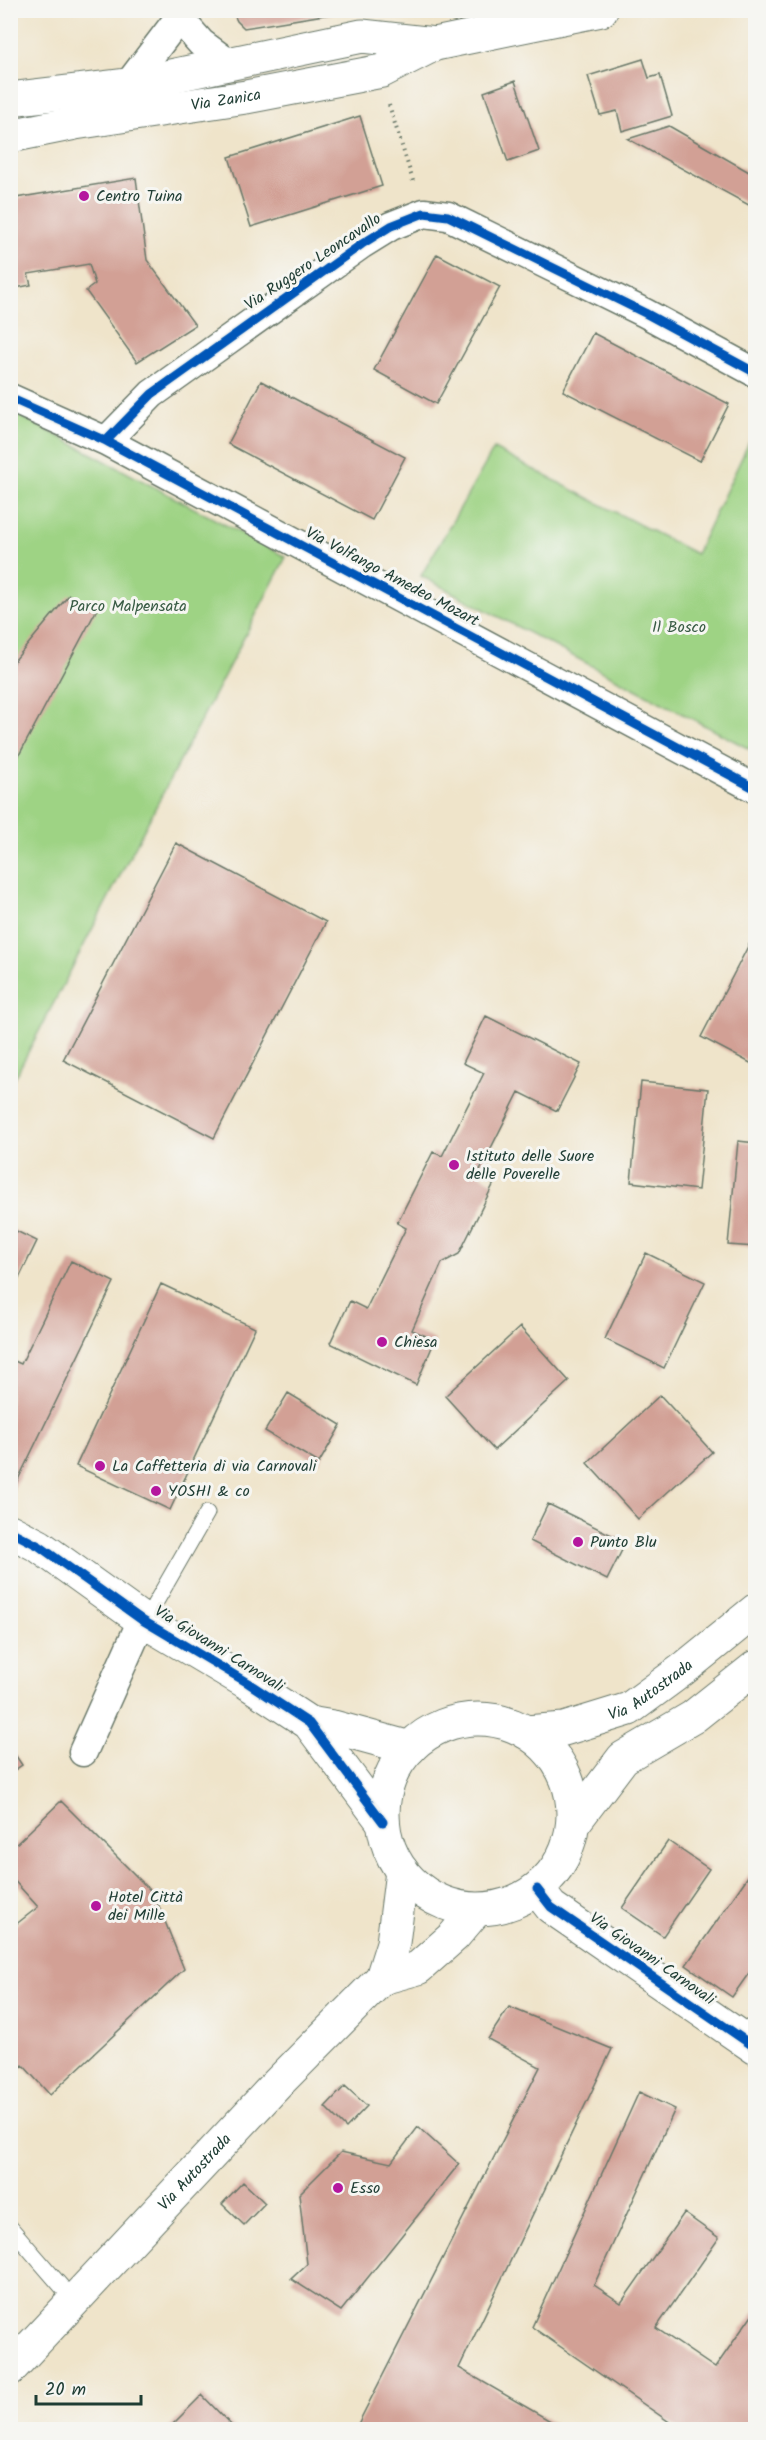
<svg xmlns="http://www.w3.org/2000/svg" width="766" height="2440" viewBox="0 0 766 2440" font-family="Kalam,sans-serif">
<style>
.green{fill:#9ed384;stroke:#5e885c;stroke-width:1.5}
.building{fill:#d2a095}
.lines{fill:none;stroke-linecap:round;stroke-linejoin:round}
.service-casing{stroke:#687768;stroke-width:17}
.minor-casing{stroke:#687768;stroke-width:31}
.tertiary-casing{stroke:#687768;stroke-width:35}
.secondary-casing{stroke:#687768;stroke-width:35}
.path{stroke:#687768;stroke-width:4;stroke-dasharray:1.5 4.5;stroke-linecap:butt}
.service{stroke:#fff;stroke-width:15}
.minor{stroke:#fff;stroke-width:28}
.tertiary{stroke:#fff;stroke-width:33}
.secondary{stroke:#fff;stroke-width:33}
.cycleway-casing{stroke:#f6f6f2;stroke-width:13}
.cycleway{stroke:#0057b8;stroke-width:9}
.poi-dot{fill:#b5179e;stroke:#f6f6f2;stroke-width:2}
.labels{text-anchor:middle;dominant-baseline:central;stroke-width:6;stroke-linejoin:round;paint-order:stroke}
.street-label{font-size:16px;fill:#1f3d34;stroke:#f6f6f2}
.poi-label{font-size:16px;fill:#1f3d34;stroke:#f6f6f2;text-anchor:start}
.park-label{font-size:16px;fill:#385b44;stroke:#f6f6f2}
</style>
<rect width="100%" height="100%" fill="#f6f6f2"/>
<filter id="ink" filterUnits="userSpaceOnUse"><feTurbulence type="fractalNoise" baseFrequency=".0167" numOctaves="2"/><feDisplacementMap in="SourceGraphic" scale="12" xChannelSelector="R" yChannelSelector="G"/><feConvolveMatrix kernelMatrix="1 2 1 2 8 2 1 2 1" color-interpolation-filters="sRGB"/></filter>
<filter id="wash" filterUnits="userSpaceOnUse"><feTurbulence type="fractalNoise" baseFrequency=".008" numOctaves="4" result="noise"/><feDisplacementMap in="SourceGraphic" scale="24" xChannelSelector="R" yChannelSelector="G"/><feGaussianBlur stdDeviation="1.35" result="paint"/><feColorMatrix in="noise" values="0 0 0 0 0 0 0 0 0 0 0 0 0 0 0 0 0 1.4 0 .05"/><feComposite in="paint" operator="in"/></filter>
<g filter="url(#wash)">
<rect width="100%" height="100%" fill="#efe4ca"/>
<path class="green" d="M11,411L286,557L11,1085Z
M755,430V752L421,576L494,449L696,554Z"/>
<g id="blocks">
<path class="building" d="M232,10H342V12L244,28L237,21Z
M643,59L649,78L660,75L672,116L622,131L617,111L600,115L588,76Z
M515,81L539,151L508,162L484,92Z
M360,116L382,186L251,227L229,157Z
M669,126L756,176V209L628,139Z
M136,178L147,260L195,325L137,362L86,291L95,284L89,264L28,274L31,285L10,289V199Z
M437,254L500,287L436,404L374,370Z
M593,333L729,404L700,461L563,391Z
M261,381L405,457L372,520L228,444Z
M69,595L97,609L10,772V666Z
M176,843L326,922L214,1138L63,1060Z
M756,931V1066L701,1037Z
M486,1016L581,1064L557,1111L519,1092L478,1174L494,1183L459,1254L442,1263L412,1330L435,1340L416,1385L330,1343L350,1301L366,1309L406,1228L397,1223L433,1152L442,1156L484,1073L463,1063Z
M641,1082L708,1089L698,1190L631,1182Z
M738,1141L756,1143V1247L728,1245Z
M10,1228L37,1241L10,1297Z
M646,1253L705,1282L664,1368L605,1339Z
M71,1261L114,1282L10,1496V1359L21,1364Z
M161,1284L255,1328L170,1510L76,1466Z
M520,1327L569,1381L494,1450L445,1396Z
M288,1393L341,1425L319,1463L265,1431Z
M660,1395L712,1452L638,1519L587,1463Z
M548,1504L626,1542L607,1580L530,1541Z
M10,1747L22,1765L10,1773Z
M61,1801L154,1894L184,1969L50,2095L23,2065L10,2077V1929L38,1907L10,1876V1850Z
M668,1841L709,1869L663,1936L622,1908Z
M756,1865V1963L732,1997L686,1965Z
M509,2007L612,2049L459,2368L566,2430H355L540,2067L488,2039Z
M345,2086L367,2106L346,2128L325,2107Z
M639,2092L675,2109L594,2285L621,2303L684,2213L719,2238L656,2328L715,2368L756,2309V2430H681L532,2327Z
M418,2127L459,2164L341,2311L291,2279L307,2264L299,2194L341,2152L391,2163Z
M243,2182L265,2203L244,2225L222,2204Z
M202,2395L236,2430H167Z"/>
</g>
</g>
<g filter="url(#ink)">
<use href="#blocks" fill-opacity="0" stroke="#687768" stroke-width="1.5"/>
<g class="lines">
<g class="service-casing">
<path id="service" d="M145,1621L207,1513
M10,2227L74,2301"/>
</g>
<g class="minor-casing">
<path id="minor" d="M179,18L201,43L231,65
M118,92L128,85L185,10
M10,398L106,441L756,789
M106,441L152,394L362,244L391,226L424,213L448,216L645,313L756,373
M83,1752L142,1620"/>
</g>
<g class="tertiary-casing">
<path id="tertiary" d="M10,1531L39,1546L142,1620L248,1683L309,1723L383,1822
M309,1723L333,1727L410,1748
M537,1889L551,1907L756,2048"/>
</g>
<g class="secondary-casing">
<g id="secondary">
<path d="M10,99L128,85L362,36L435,44"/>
<path id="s1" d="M10,136L75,123L246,97L382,71L435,44L601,10"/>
<circle cx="478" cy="1814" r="95"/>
<path id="s2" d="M526,1732L564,1729L629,1709L682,1670L756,1610"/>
<path d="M573,1824L623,1758L693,1717L756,1667"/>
<path d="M382,1978L418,1968L454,1936L476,1910"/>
<path id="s3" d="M10,2369L279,2082L382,1978L393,1943L402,1871"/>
</g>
</g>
<path class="path" d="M389,105L414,184"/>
<use href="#service" class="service"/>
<use href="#minor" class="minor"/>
<use href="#tertiary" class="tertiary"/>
<use href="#secondary" class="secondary"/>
<g class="cycleway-casing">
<path id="cycleway" d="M10,398L106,441L756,789
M106,441L152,394L362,244L391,226L424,213L448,216L645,313L756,373
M10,1531L39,1546L142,1620L248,1683L309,1723L383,1822
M537,1889L551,1907L756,2048"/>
</g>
<use href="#cycleway" class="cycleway"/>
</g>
</g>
<g class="poi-dot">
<circle cx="84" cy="196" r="6"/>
<circle cx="454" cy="1165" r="6"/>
<circle cx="382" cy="1342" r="6"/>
<circle cx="100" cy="1466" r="6"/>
<circle cx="156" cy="1491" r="6"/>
<circle cx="578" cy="1542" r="6"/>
<circle cx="96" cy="1906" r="6"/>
<circle cx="338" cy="2188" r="6"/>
</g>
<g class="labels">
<g class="street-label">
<text stroke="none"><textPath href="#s1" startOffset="219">Via Zanica</textPath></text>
<text transform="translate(313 262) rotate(-34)">Via Ruggero Leoncavallo</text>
<text transform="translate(392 577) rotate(28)">Via Volfango Amedeo Mozart</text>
<text transform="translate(219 1649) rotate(32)">Via Giovanni Carnovali</text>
<text stroke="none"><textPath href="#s2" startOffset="134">Via Autostrada</textPath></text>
<text transform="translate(652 1959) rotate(35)">Via Giovanni Carnovali</text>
<text stroke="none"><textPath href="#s3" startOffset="270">Via Autostrada</textPath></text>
</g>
<g class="poi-label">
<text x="96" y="196">Centro Tuina</text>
<text x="466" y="1156">Istituto delle Suore<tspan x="466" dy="18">delle Poverelle</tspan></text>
<text x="394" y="1342">Chiesa</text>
<text x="112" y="1466">La Caffetteria di via Carnovali</text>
<text x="168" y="1491">YOSHI &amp; co</text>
<text x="590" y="1542">Punto Blu</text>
<text x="108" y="1897">Hotel Città<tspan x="108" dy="18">dei Mille</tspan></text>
<text x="350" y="2188">Esso</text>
</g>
<g class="park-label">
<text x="128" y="606">Parco Malpensata</text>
<text x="679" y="627">Il Bosco</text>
</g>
</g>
<rect width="766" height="2440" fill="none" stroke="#f6f6f2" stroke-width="36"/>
<path d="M36 2395v9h105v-9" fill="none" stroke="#1f3d34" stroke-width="3"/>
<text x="45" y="2395" font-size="18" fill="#1f3d34" stroke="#f6f6f2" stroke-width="4.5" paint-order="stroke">20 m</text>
</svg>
